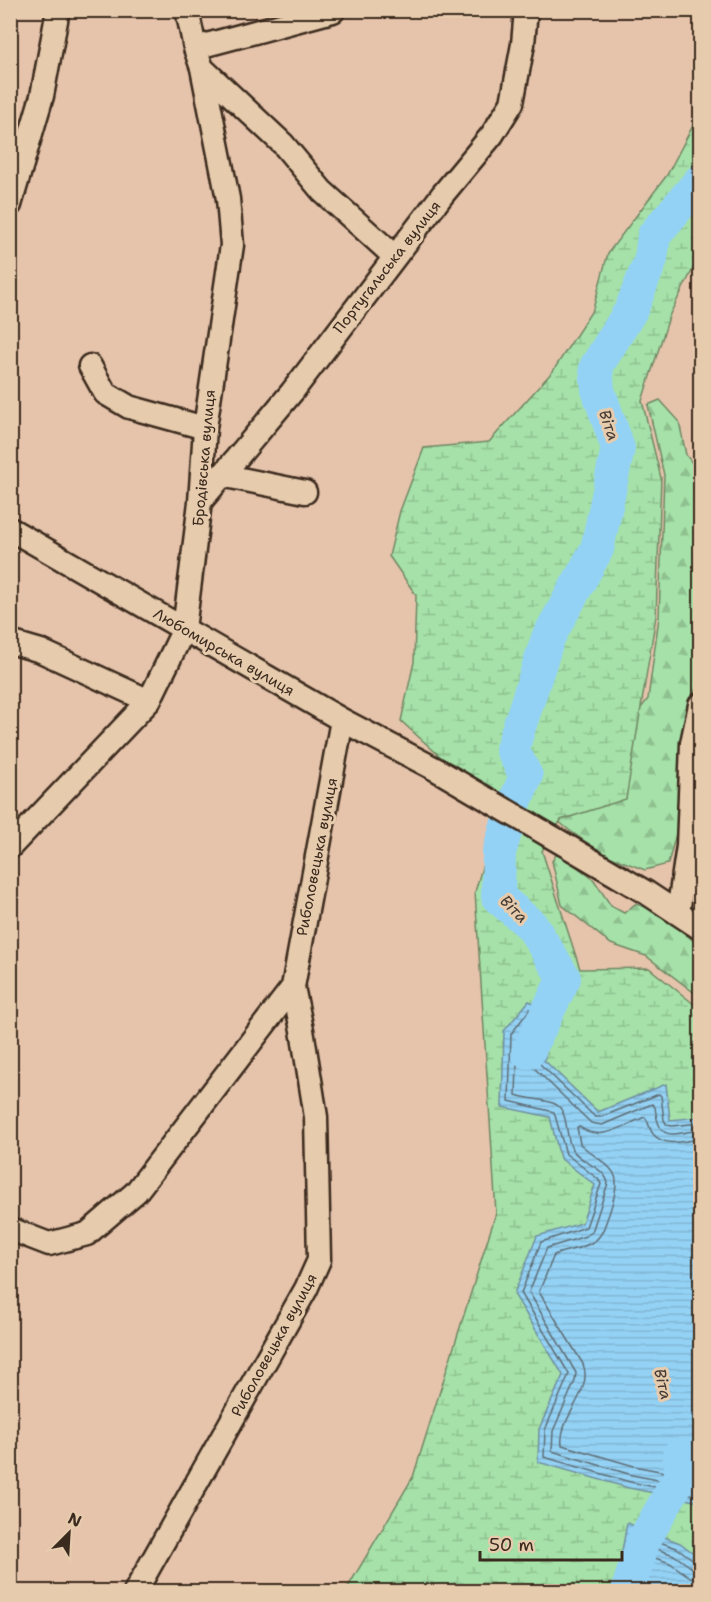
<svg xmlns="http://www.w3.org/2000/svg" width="711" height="1602" viewBox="0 0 711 1602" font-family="'Shantell Sans',sans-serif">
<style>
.forest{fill:url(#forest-firs);stroke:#708663;stroke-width:1.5}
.wetland{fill:url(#wetland-marsh);stroke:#708663;stroke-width:1.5}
.water{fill:url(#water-rules);stroke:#708f9f;stroke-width:1.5}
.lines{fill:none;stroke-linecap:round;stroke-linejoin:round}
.shore{stroke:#5f6d74;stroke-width:1.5}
.river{stroke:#94d2f5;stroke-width:34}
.minor-casing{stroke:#3b2a1e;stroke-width:27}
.minor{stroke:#e6cbad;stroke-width:22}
.labels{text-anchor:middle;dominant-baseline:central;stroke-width:6;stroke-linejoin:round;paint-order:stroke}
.street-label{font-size:15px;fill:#3b2a1e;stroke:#e6cbad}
.water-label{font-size:16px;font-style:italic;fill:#443b34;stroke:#e6cbad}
</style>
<defs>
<pattern id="forest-firs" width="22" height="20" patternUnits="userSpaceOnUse" patternTransform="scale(1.5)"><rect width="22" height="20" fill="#a5e1a8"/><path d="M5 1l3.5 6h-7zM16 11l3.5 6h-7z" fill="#8fc190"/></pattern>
<pattern id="wetland-marsh" width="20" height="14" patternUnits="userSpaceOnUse" patternTransform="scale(1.5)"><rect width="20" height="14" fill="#a5e1a8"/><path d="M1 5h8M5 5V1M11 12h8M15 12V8" fill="none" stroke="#8fc190"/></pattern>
<pattern id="water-rules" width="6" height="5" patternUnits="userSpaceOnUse" patternTransform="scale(1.5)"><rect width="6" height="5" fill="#94d2f5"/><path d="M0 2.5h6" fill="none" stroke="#80b4d2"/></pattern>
</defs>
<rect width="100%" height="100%" fill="#e6c4ac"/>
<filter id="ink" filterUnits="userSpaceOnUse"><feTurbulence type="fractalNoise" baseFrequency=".0167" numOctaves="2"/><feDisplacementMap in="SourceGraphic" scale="12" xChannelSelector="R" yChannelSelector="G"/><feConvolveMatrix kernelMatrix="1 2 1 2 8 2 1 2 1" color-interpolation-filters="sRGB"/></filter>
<g filter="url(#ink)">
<path class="forest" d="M660,400L679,421L686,455L700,473V680L688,706L680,741L678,826L668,864L645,870L603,854L569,830L540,806L623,731L648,699L659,617L664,475L648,405Z
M558,852L594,880L611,906L624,913L635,904L654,909L695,942L700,957V997L646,956L611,944L562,905L552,861Z"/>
<path class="wetland" d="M700,112V263H696L670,314L642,401L661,478L656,616L626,799L561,820L542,851L580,969L649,968L700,1009V1591L345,1592L413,1477L496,1213L475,892L495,821L443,759L401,721L414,662L416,595L389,556L400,511L424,448L489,442L553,371L593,309L608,253L667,175Z"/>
<path class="water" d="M529,1001L556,1013L544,1060L598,1112L666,1084L670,1120L700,1117V1502L629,1488L538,1462L539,1429L563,1375L514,1294L537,1236L582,1223L595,1185L560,1158L550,1117L502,1107L504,1031Z
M627,1523L680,1543L700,1558V1591H615Z"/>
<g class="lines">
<path class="shore" d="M700,1123L672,1126L667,1125L664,1120L661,1096L659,1094L601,1117H595L539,1063L538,1058L548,1016L530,1009L511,1034L509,1101L554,1112L566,1154L598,1179L601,1184L586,1227L541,1242L521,1293L569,1374L545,1430L544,1457L630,1482L700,1496
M700,1130C671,1134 659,1143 655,1107L652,1104L602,1125L591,1123L532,1066L530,1058L539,1020L532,1018L518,1036L516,1095C528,1100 546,1098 557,1105C569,1114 565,1137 572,1149C580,1163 604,1166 608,1183L592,1232L586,1236L547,1248L529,1292L576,1373L575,1381L553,1431L552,1451L632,1475L700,1488
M700,1139C685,1141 665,1148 653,1134C649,1129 649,1122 645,1117C624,1125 601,1143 580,1127H577L580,1144C614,1173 625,1167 609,1214C605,1224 603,1236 593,1242C582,1249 566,1250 554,1255L539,1292L583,1364C594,1392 558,1417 562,1445L634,1466L700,1479
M621,1592L633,1533L677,1548L695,1561L700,1562
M629,1592L639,1543L674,1555L692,1568L700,1570
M638,1592L644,1557L646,1555L670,1563L690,1577L700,1579"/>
<path class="river" d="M528,1052L564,978L532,926L498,897L499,853L512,809L526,776L512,749L548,638L597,549L618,448L598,390L596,367L631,310L651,259L654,235L700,181
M627,1592L644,1540L683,1472L679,1455"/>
<g class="minor-casing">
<path id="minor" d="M195,48L333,11
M202,68L283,144L322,191L395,257
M10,205L42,96L58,10
M90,366L105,393L129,407L205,428
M221,475L305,492
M200,502L292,392L443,194L492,135L512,103L523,44L526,10
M10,529L342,720L439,771L647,893L700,928
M10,642L41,651L149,701
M698,755L692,743L700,705
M10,847L149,701L184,629L200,502L205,428L232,245L228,199L202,68L195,48L187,10
M678,913L688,846L692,743
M10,1229L49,1244L87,1234L136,1192L293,987
M135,1592L306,1289L319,1260L316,1117L302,1030L293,987L342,720"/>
</g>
<use href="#minor" class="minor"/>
</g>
</g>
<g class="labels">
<g class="street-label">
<text transform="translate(387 267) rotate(-52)">Португальська вулиця</text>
<text transform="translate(204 458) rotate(-85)">Бродівська вулиця</text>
<text transform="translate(224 652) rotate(30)">Любомирська вулиця</text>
<text transform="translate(317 857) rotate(-79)">Риболовецька вулиця</text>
<text transform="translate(274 1345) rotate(-61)">Риболовецька вулиця</text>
</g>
<g class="water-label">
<text transform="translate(609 425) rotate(71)">Віта</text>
<text transform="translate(514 909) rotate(45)">Віта</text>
<text transform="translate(663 1384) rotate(77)">Віта</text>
</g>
</g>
<rect width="711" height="1602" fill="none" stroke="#e6cbad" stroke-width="36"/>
<rect x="18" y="18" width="675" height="1566" fill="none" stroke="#3b2a1e" stroke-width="2" filter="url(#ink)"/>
<g transform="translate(69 1533) rotate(24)" stroke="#e6cbad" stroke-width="4.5" paint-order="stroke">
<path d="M0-4.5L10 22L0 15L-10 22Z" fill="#3b2a1e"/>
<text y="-9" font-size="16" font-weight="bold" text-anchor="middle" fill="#3b2a1e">N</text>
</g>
<path d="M480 1551v9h142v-9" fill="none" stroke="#3b2a1e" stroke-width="3"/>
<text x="489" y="1551" font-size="18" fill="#3b2a1e" stroke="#e6cbad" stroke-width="4.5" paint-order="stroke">50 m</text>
</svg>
